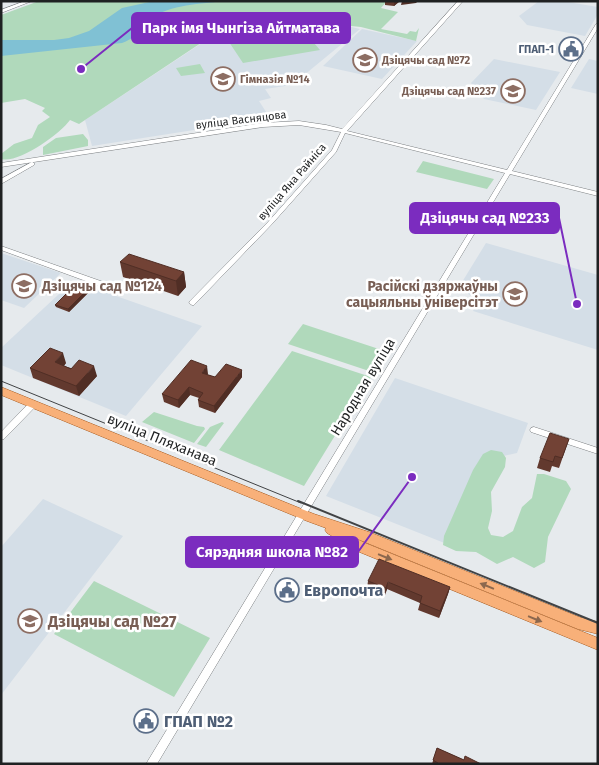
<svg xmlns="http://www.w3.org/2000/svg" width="599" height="765" viewBox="0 0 599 765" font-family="'Fira Sans',sans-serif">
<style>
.built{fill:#d4dee7}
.green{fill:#b0d9bb}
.water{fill:#80c1d4}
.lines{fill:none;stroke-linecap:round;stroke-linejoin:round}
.minor-casing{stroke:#7d8083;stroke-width:1}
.major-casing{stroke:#a95c20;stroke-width:1}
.minor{fill:#fff;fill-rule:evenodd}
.major{fill:#f8b079;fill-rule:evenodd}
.tram-far1{stroke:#414345;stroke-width:1}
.tram{stroke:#414345;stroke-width:2}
.wall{fill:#62392e}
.shaded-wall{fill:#502e25}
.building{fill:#724235;stroke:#502e25}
.oneway{fill:#8c684e}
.labels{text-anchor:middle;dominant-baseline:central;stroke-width:5;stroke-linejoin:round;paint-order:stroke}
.far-service-label{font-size:11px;font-weight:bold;fill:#4e5e75;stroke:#fff;text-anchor:end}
.far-education-label{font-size:11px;font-weight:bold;fill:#785e54;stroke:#fff;text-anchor:start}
.far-street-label{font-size:11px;fill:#1f2122;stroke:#fff}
.education-label{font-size:14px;font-weight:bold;fill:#785e54;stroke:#fff;text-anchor:start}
.street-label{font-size:14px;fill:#1f2122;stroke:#fff}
.near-service-label{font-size:16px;font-weight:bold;fill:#4e5e75;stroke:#fff;text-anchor:start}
.near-education-label{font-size:16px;font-weight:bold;fill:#785e54;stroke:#fff;text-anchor:start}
.leader{fill:none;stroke:#7b2cbf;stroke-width:2}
.callout-dot{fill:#7b2cbf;stroke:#fff;stroke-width:2}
.callout{fill:#7b2cbf;stroke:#7b2cbf;stroke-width:2}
.callout-label{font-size:15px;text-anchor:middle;font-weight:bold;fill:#fff}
</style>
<rect width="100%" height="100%" fill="#e6eaed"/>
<path class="built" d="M539,1H562L598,7V14L585,36L527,25L519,16Z
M313,22L343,25L360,29L292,85L265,89L271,98L259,101L270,118L92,146L85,120L208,39Z
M362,29L417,41L382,79L323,66Z
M494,59L560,72L536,110L484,99L471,83Z
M589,59L598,61V94L571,88Z
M486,243L598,275V350L473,311L478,301L459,287Z
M1,253L61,273L24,308L1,300Z
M73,281L202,326L126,416L1,365V348Z
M395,378L528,423L517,453L494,458L457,548L326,496Z
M43,499L123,536L1,695V547Z"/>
<path class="green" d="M39,1H387L381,8L398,12L381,29L407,34L410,31L416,32L419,28L416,41L361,27L313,22L207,39L79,124L70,120C60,134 18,164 1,159V154L14,144L32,138L38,125L50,117L42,111L45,108L25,99L1,103V15Z
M303,30L320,50L243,63L229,42Z
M200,64L205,73L181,76L176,68Z
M83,134L88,140V146L43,155V147L56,138Z
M423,161L494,179L487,189L416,172Z
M303,324L388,352L375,373L288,344Z
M292,351L371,377L304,486L219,450Z
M154,412L197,426L204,427L205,429L194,443L142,422Z
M222,422L224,423L206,447L197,444L210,427Z
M491,450L502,452L506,458L505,467L491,492L492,511L488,528L491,535L503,537L513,531L522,507L532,498L537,474H544L566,481L571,489L548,537L545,562L534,568L513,557L497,564L476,552L456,551L443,545L444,536L473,470L483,454Z
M94,581L210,638L174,697L54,634Z"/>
<path class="water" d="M154,1H225C201,4 171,4 150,19C137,29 141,36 122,43L1,56V40H54L69,38L89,31L122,8Z"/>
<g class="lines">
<g class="minor-casing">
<path id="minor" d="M25,1H32L1,13V10Z
M458,1H463L347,131L507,170L596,24L598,23V28L512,171L598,192V196L510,174L157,764H146L505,173L345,133L336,152L272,224L194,305H192L189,303L190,301L268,222L332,150L341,132L299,125L263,127L1,167V163L263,123L299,121L326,125L342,129Z
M32,162L34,163V165L1,184V179Z
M1,246L109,284L110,286L109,288H105L1,250Z
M33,401L36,402L37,404L36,406L4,439L1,440V432L30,402Z
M534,427L598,448V454L531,432L530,430L531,428Z"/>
</g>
<g class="major-casing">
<path id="major" d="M1,387L314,514L369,532L579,617L598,622V634L578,629L355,538L365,543L598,638V650L357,551L327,533L325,530L326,528L307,521L1,395Z"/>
</g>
<use href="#minor" class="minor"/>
<use href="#major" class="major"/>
<path class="tram-far1" d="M1,381L301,503"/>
<path class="tram" d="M298,501L598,623"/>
</g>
<path class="wall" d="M385,1H400L394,6L385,5Z
M120,262L184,272L186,287L178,296L123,277Z
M89,288L90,291L69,312L56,307L55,305Z
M66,363L64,366L97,376L79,396L33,378L30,368Z
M208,374L207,375L215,377H242L215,413L199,407L198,400L199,398L190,395L179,408L164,402L162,394Z
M569,439L559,468L552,466L550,472L537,468L540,458Z
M368,581L450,587L448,594L439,618L418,610L420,603L387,589L385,595L367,588Z
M437,748L464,760L481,764H432Z"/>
<path class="shaded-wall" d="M394,1H400L394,6Z
M402,1H418L416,3L401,5Z
M184,272L186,287L178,296L176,281Z
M89,288L90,291L69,312L68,309Z
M63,353L66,363L58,372L55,362Z
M94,366L97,376L79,396L76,386Z
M207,366L208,374L203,380L202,373Z
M242,370V377L215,413L214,406Z
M189,387L190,395L179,408L178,400Z
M388,582L387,589L385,595L386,588Z
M450,587L448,594L439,618L440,611Z"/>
<path class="building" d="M129,254L184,272L176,281L120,262Z
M76,284L89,288L68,309L55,305Z
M50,348L63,353L55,362L71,369L79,360L94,366L76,386L30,368Z
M191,360L207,366L202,373L215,377L226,364L242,370L214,406L198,400L203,393L189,387L178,400L162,394Z
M550,433L569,439L562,458L555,456L553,462L540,458Z
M379,559L450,587L440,611L420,603L422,596L388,582L386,588L368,581Z
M437,748L464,760L465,756L481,764H438V763L433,760Z"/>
<defs><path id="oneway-solid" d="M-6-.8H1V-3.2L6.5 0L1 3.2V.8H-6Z" transform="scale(1.25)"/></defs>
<g class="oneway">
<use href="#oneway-solid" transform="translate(385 557) rotate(22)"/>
<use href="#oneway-solid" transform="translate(487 586) rotate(-158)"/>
<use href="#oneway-solid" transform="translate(535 619) rotate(22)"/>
</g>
<defs>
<g id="civic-ring" transform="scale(1.25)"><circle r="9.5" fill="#fff" stroke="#5c6f8a" stroke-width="1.5"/><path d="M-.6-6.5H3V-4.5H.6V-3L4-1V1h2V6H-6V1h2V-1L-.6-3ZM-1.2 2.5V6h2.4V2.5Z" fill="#5c6f8a"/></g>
<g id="school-ring" transform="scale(1.25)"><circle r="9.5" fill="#fff" stroke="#8d6e63" stroke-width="1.5"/><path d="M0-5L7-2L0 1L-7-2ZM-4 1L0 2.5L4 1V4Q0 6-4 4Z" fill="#8d6e63"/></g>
<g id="university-ring" transform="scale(1.25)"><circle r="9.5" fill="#fff" stroke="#8d6e63" stroke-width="1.5"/><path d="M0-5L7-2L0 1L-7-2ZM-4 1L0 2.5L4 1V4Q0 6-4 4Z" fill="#8d6e63"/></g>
</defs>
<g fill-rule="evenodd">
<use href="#civic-ring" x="571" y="49"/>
<use href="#school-ring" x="365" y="60"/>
<use href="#school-ring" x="223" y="79"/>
<use href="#school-ring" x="513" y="91"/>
<use href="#school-ring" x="24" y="286"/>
<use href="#university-ring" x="515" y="294"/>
<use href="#civic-ring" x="287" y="590"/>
<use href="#school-ring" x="30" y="621"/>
<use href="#civic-ring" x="146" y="721"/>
</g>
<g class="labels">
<g class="far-service-label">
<text x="554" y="49">ГПАП-1</text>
</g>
<g class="far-education-label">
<text x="382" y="60">Дзіцячы сад №72</text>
<text x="240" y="79">Гімназія №14</text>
<text x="496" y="91" text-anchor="end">Дзіцячы сад №237</text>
</g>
<g class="far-street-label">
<text transform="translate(241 120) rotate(-7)">вуліца Васняцова</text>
<text transform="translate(292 182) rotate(-49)">вуліца Яна Райніса</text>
</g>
<g class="education-label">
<text x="42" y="286">Дзіцячы сад №124</text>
<text x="498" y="286" text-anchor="end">Расійскі дзяржаўны<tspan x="498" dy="16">сацыяльны ўніверсітэт</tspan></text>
</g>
<g class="street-label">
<text transform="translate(363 387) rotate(-59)">Народная вуліца</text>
<text transform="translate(162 440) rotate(22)">вуліца Пляханава</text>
</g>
<g class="near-service-label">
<text x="304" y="590">Европочта</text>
<text x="164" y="721">ГПАП №2</text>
</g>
<g class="near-education-label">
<text x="48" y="621">Дзіцячы сад №27</text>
</g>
</g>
<path class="leader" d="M81 69L132 28M577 304L559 218M412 477L358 552"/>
<g class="callout-dot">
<circle cx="81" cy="69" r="5"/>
<circle cx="577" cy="304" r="5"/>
<circle cx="412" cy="477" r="5"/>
</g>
<g class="callout">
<rect x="132" y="13" width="218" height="30" rx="5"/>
<rect x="410" y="203" width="149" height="30" rx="5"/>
<rect x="186" y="537" width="172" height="30" rx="5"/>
</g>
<g class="callout-label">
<text x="241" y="33">Парк імя Чынгіза Айтматава</text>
<text x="485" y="223">Дзіцячы сад №233</text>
<text x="272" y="557">Сярэдняя школа №82</text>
</g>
<rect width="599" height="765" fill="none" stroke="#1f2122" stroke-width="5"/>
</svg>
